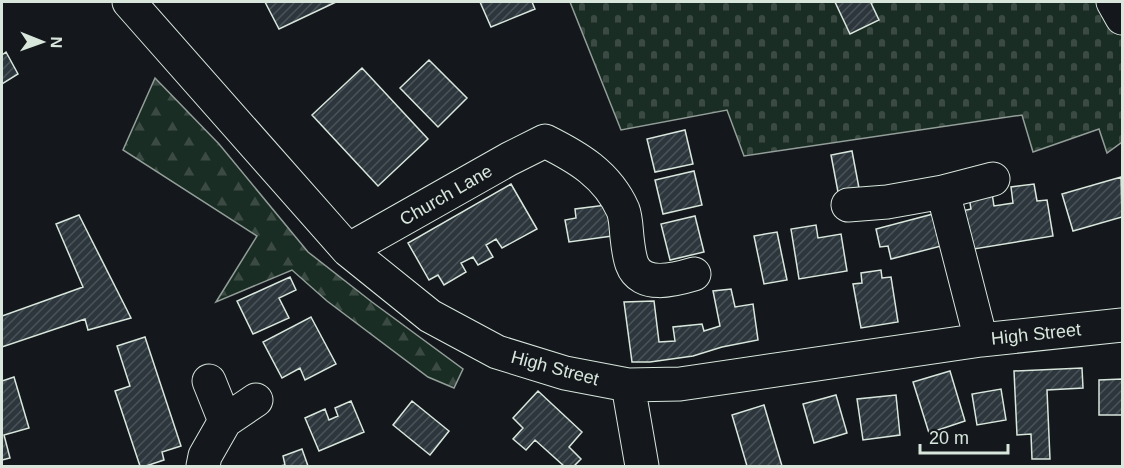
<svg xmlns="http://www.w3.org/2000/svg" width="1124" height="468" viewBox="0 0 1124 468" font-family="Arial,sans-serif">
<style>
.forest{fill:url(#forest-firs);stroke:#939e99;stroke-width:1.5}
.cemetery{fill:url(#cemetery-stones);stroke:#939e99;stroke-width:1.5}
.building{fill:url(#building-hatch);stroke:#d8e6dc;stroke-width:1.5}
.lines{fill:none;stroke-linecap:round;stroke-linejoin:round}
.minor-casing{stroke:#d8e6dc;stroke-width:35}
.minor{stroke:#14181c;stroke-width:33}
.labels{text-anchor:middle;dominant-baseline:central;stroke-width:4.5;stroke-linejoin:round;paint-order:stroke}
.street-label{font-size:18px;fill:#d8e6dc;stroke:#14181c}
</style>
<defs>
<pattern id="forest-firs" width="22" height="20" patternUnits="userSpaceOnUse" patternTransform="scale(1.5)"><rect width="22" height="20" fill="#1a2d24"/><path d="M5 1l3.5 6h-7zM16 11l3.5 6h-7z" fill="#3b4b43"/></pattern>
<pattern id="cemetery-stones" width="16" height="16" patternUnits="userSpaceOnUse" patternTransform="scale(1.5)"><rect width="16" height="16" fill="#1a2d24"/><path d="M2 7V4a2 2 0 0 1 4 0v3zM10 15v-3a2 2 0 0 1 4 0v3z" fill="#3b4b43"/></pattern>
<pattern id="building-hatch" width="6" height="6" patternUnits="userSpaceOnUse" patternTransform="scale(1.5)"><rect width="6" height="6" fill="#2c363c"/><path d="M-1 1l2-2M0 6l6-6M5 7l2-2" fill="none" stroke="#4a5358"/></pattern>
</defs>
<rect width="100%" height="100%" fill="#14181c"/>
<path class="forest" d="M155,78L219,144L308,252L372,302L463,369L454,388L428,377L327,301L292,270L216,302L257,236L123,150Z"/>
<path class="cemetery" d="M570,2H1103L1122,31V142L1107,153L1099,129L1033,152L1022,115L744,156L727,110L621,130Z"/>
<path class="building" d="M265,2H336L279,29Z
M480,2H532L535,9L491,27Z
M835,2H875L871,3L879,20L850,34Z
M6,52L18,74L2,84V55Z
M429,60L467,98L438,127L400,88Z
M362,68L428,139L378,186L312,115Z
M685,130L693,164L655,172L647,139Z
M852,151L859,188L838,192L831,155Z
M694,171L702,205L663,214L655,180Z
M1121,177L1122,217L1073,231L1062,194Z
M511,184L537,229L502,248L496,239L486,245L493,257L478,265L473,257L461,263L466,272L444,285L438,275L429,280L408,243Z
M1034,184L1037,201L1047,200L1053,236L968,250L962,211L971,209L969,197L992,193L994,206L1013,203L1011,187Z
M614,204L619,235L569,242L565,220L576,218L575,209Z
M933,214L941,246L891,259L888,246L880,247L876,229Z
M79,215L131,318L88,330L85,319L2,347V316L83,287L56,224Z
M695,216L704,252L670,260L661,224Z
M816,225L818,238L841,234L847,271L799,279L791,229Z
M777,232L787,280L764,284L754,236Z
M881,270L882,278L891,277L898,322L861,328L853,284L862,283L861,273Z
M290,277L296,290L279,298L289,318L253,334L237,301Z
M731,289L735,307L753,304L758,340L722,347L693,356L650,362H632L624,302L654,301L659,342L675,341L673,327L702,324L704,331L720,326L713,291Z
M311,317L336,364L305,380L300,368L282,378L263,342Z
M145,337L181,446L162,452L164,460L146,466H140L115,391L130,386L117,346Z
M1082,368L1083,388L1047,390L1050,459H1032L1031,434L1017,435L1014,371Z
M950,371L965,421L929,433L913,382Z
M14,377L29,428L4,435L10,458L2,460V381Z
M1122,379V415H1099V380Z
M1001,389L1006,420L977,425L972,394Z
M538,391L582,432L569,447L581,459L574,466H564L535,440L526,450L513,439L523,428L513,418Z
M836,395L847,433L814,443L803,404Z
M896,395L900,435L863,440L857,399Z
M351,401L364,432L319,451L305,418L325,409L329,420L338,416L335,408Z
M412,401L449,431L430,455L393,425Z
M764,405L782,466H747L732,415Z
M302,449L308,466H280L285,465L283,456Z"/>
<g class="lines">
<g class="minor-casing">
<path id="minor" d="M129,2L348,250L430,316L497,352L565,373L628,385L680,384L981,340L1122,325
M1113,2L1122,18
M943,192L981,340
M848,205L887,202L943,192L993,179
M348,250L509,159L545,141C577,157 607,174 623,210C626,218 626,228 627,237C628,246 629,256 632,264C641,289 674,280 694,274
M209,381L225,421
M628,385L642,466
M203,466L205,456L225,421L256,400"/>
</g>
<use href="#minor" class="minor"/>
</g>
<g class="labels">
<g class="street-label">
<text transform="translate(446 195) rotate(-30)">Church Lane</text>
<text transform="translate(1036 334) rotate(-6)">High Street</text>
<text transform="translate(555 368) rotate(15)">High Street</text>
</g>
</g>
<rect width="1124" height="468" fill="none" stroke="#d8e6dc" stroke-width="6"/>
<g transform="translate(42 42) rotate(91)" stroke="#14181c" stroke-width="4.5" paint-order="stroke">
<path d="M0-4.5L10 22L0 15L-10 22Z" fill="#d8e6dc"/>
<text y="-9" font-size="16" font-weight="bold" text-anchor="middle" fill="#d8e6dc">N</text>
</g>
<path d="M920 444v9h88v-9" fill="none" stroke="#d8e6dc" stroke-width="3"/>
<text x="929" y="444" font-size="18" fill="#d8e6dc" stroke="#14181c" stroke-width="4.5" paint-order="stroke">20 m</text>
</svg>
